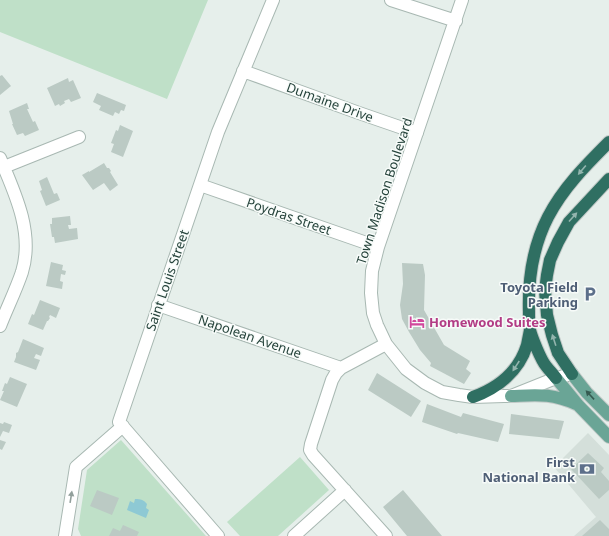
<svg xmlns="http://www.w3.org/2000/svg" width="609" height="536" viewBox="0 0 609 536" font-family="'Noto Sans',sans-serif">
<style>
.built{fill:#d4dfda}
.green{fill:#bfe0c8}
.water{fill:#8ec9d4}
.building{fill:#bbcac4}
.lines{fill:none;stroke-linecap:round;stroke-linejoin:round}
.minor-casing{stroke:#a8b8b2;stroke-width:14}
.major-casing{stroke:#c2cac8;stroke-width:14}
.highway-casing{stroke:#c2cac8;stroke-width:14}
.minor{stroke:#fff;stroke-width:12}
.major{stroke:#6aa596;stroke-width:12}
.highway{stroke:#2f6f62;stroke-width:12}
.oneway{fill:#93b5ae}
.oneway2{fill:#365b51}
.oneway3{fill:#92a09c}
.labels{text-anchor:middle;dominant-baseline:central;stroke-width:3;stroke-linejoin:round;paint-order:stroke}
.street-label{font-size:13px;fill:#24423a;stroke:#f7fbf9}
.service-label{font-size:13px;font-weight:bold;fill:#4e5e75;stroke:#f7fbf9;text-anchor:end}
.hotel-label{font-size:13px;font-weight:bold;fill:#b23c85;stroke:#f7fbf9;text-anchor:start}
</style>
<rect width="100%" height="100%" fill="#e6efeb"/>
<path class="built" d="M588,433L609,455V536H574L596,517L554,467Z"/>
<path class="green" d="M0,0H208L167,99L0,32Z
M121,440L206,536H81L78,529L87,470Z
M300,457L329,490L278,536H240L227,522Z"/>
<path class="water" d="M135,499C141,499 144,500 147,504L146,508L149,510L146,518L127,510L130,501L134,503Z"/>
<path class="building" d="M2,75L11,86L0,95V76Z
M68,78L69,82L73,80L81,98L71,102L69,99L64,101L65,103L60,106L59,104L55,106L47,88Z
M97,93L126,105L124,111L121,110L119,114L115,112L113,116L99,110L101,106L93,102Z
M27,103L29,109H27L33,122L35,121L39,130L25,136L23,133L17,135L12,124H13L9,111Z
M120,125L133,131L123,157L111,152L114,144L111,143L116,130L118,131Z
M104,163L107,168H109L111,171L110,172L118,185L110,191L104,183L93,190L82,175L89,171V172Z
M47,177L54,194L57,193L60,200L46,206L40,191L42,190L39,181Z
M70,216L71,225H68L69,229L77,228L78,239L55,243L54,237H52L50,224H52V218Z
M51,262L63,265L62,270L66,271L65,275L61,274L60,281L63,282L62,289L46,286Z
M402,263L423,264L425,275L424,310L444,345L470,361L466,369L471,373L464,384L430,366L431,363L420,350L409,332L402,319L400,305L403,284Z
M40,300L60,308L56,318L50,315L49,317L50,318L48,321H47L43,330L28,324L32,314L34,315Z
M23,339L44,348L41,356L36,354L34,358L40,360L36,370L14,362L16,357V353L18,352Z
M377,373L421,401L411,417L368,390Z
M10,377L27,384L17,407L0,400L4,391H2L5,383L7,384Z
M427,404L461,417L463,413L504,424L498,442L458,433L457,434L422,422Z
M511,414L564,421L559,439L509,434Z
M4,422L12,425L9,433L3,431L0,437V423L3,424Z
M0,440L6,442L2,450L0,449Z
M588,453L604,468L601,472L609,481V490L599,499L571,469Z
M97,490L119,498L112,515L90,506Z
M403,490L442,536H407L383,507Z
M600,520L609,529V536H582Z
M123,525L139,532L137,536H109L113,528L120,531Z"/>
<g class="lines">
<g class="minor-casing">
<path id="minor" d="M391,0L456,21
M462,0L378,247L372,271L371,293L373,313L377,325L386,344L406,369L425,383L442,392L459,395L473,397L504,396H511L556,378L572,374
M243,71L359,113L417,133
M0,158C15,193 34,233 22,272C16,290 7,308 0,326
M4,167L79,137
M200,185L378,247
M158,305L341,368
M386,344L341,368L336,373L332,380L311,444L310,450L313,455L386,536
M65,536L76,467L123,426
M218,536L119,422L121,416L218,132L273,0
M294,536L345,490"/>
</g>
<g class="major-casing">
<path id="major" d="M572,374L587,393L609,415
M556,378L579,406L609,437
M511,396C538,395 551,393 576,404"/>
</g>
<g class="highway-casing">
<path id="highway" d="M572,374L558,353L552,335L547,315L545,291L547,275L550,260L558,242L569,222L609,179
M556,378C553,374 549,370 546,366C541,360 532,338 530,330C529,324 529,318 529,312C528,280 533,246 548,217C563,188 586,165 609,142
M473,397C498,388 519,371 527,345C528,340 529,335 530,330"/>
</g>
<use href="#minor" class="minor"/>
<use href="#major" class="major"/>
<use href="#highway" class="highway"/>
</g>
<defs><path id="oneway-solid" d="M-6-.8H1V-3.2L6.5 0L1 3.2V.8H-6Z"/></defs>
<g class="oneway">
<use href="#oneway-solid" transform="translate(582 170) rotate(130)"/>
<use href="#oneway-solid" transform="translate(573 217) rotate(-48)"/>
<use href="#oneway-solid" transform="translate(554 340) rotate(-108)"/>
<use href="#oneway-solid" transform="translate(516 366) rotate(123)"/>
</g>
<use class="oneway2" href="#oneway-solid" transform="translate(590 395) rotate(-133)"/>
<use class="oneway3" href="#oneway-solid" transform="translate(71 497) rotate(-81)"/>
<defs>
<g id="parking-bare" transform="scale(1.2)"><path d="M-3.5-5.5H1a3.5 3.5 0 0 1 0 7H-1V5.5H-3.5ZM-1-3.4V-.6H.8a1.4 1.4 0 0 0 0-2.8Z" fill="#5c6f8a" stroke="#f7fbf9" stroke-width="2.5" paint-order="stroke"/></g>
<g id="hotel-bare" transform="scale(1.2)"><path d="M-6-4.5h1.5V1H6V5H4.5V3h-9V5H-6ZM-4 0a1.8 1.8 0 1 1 3.6 0ZM.5 0V-2.5h3Q6-2.5 6 0Z" fill="#d1479c" stroke="#f7fbf9" stroke-width="2.5" paint-order="stroke"/></g>
<g id="bank-bare" transform="scale(1.2)"><path d="M-6-4H6V4H-6ZM0-2.3a2.3 2.3 0 1 0 0 4.6a2.3 2.3 0 1 0 0-4.6Z" fill="#5c6f8a" stroke="#f7fbf9" stroke-width="2.5" paint-order="stroke"/></g>
</defs>
<g fill-rule="evenodd">
<use href="#parking-bare" x="590" y="294"/>
<use href="#hotel-bare" x="417" y="322"/>
<use href="#bank-bare" x="587" y="469"/>
</g>
<g class="labels">
<g class="street-label">
<text transform="translate(330 102) rotate(20)">Dumaine Drive</text>
<text transform="translate(384 191) rotate(-72)">Town Madison Boulevard</text>
<text transform="translate(289 216) rotate(19)">Poydras Street</text>
<text transform="translate(167 280) rotate(-71)">Saint Louis Street</text>
<text transform="translate(250 336) rotate(19)">Napolean Avenue</text>
</g>
<g class="service-label">
<text x="578" y="287">Toyota Field<tspan x="578" dy="15">Parking</tspan></text>
<text x="575" y="462">First<tspan x="575" dy="15">National Bank</tspan></text>
</g>
<g class="hotel-label">
<text x="429" y="322">Homewood Suites</text>
</g>
</g>
</svg>
